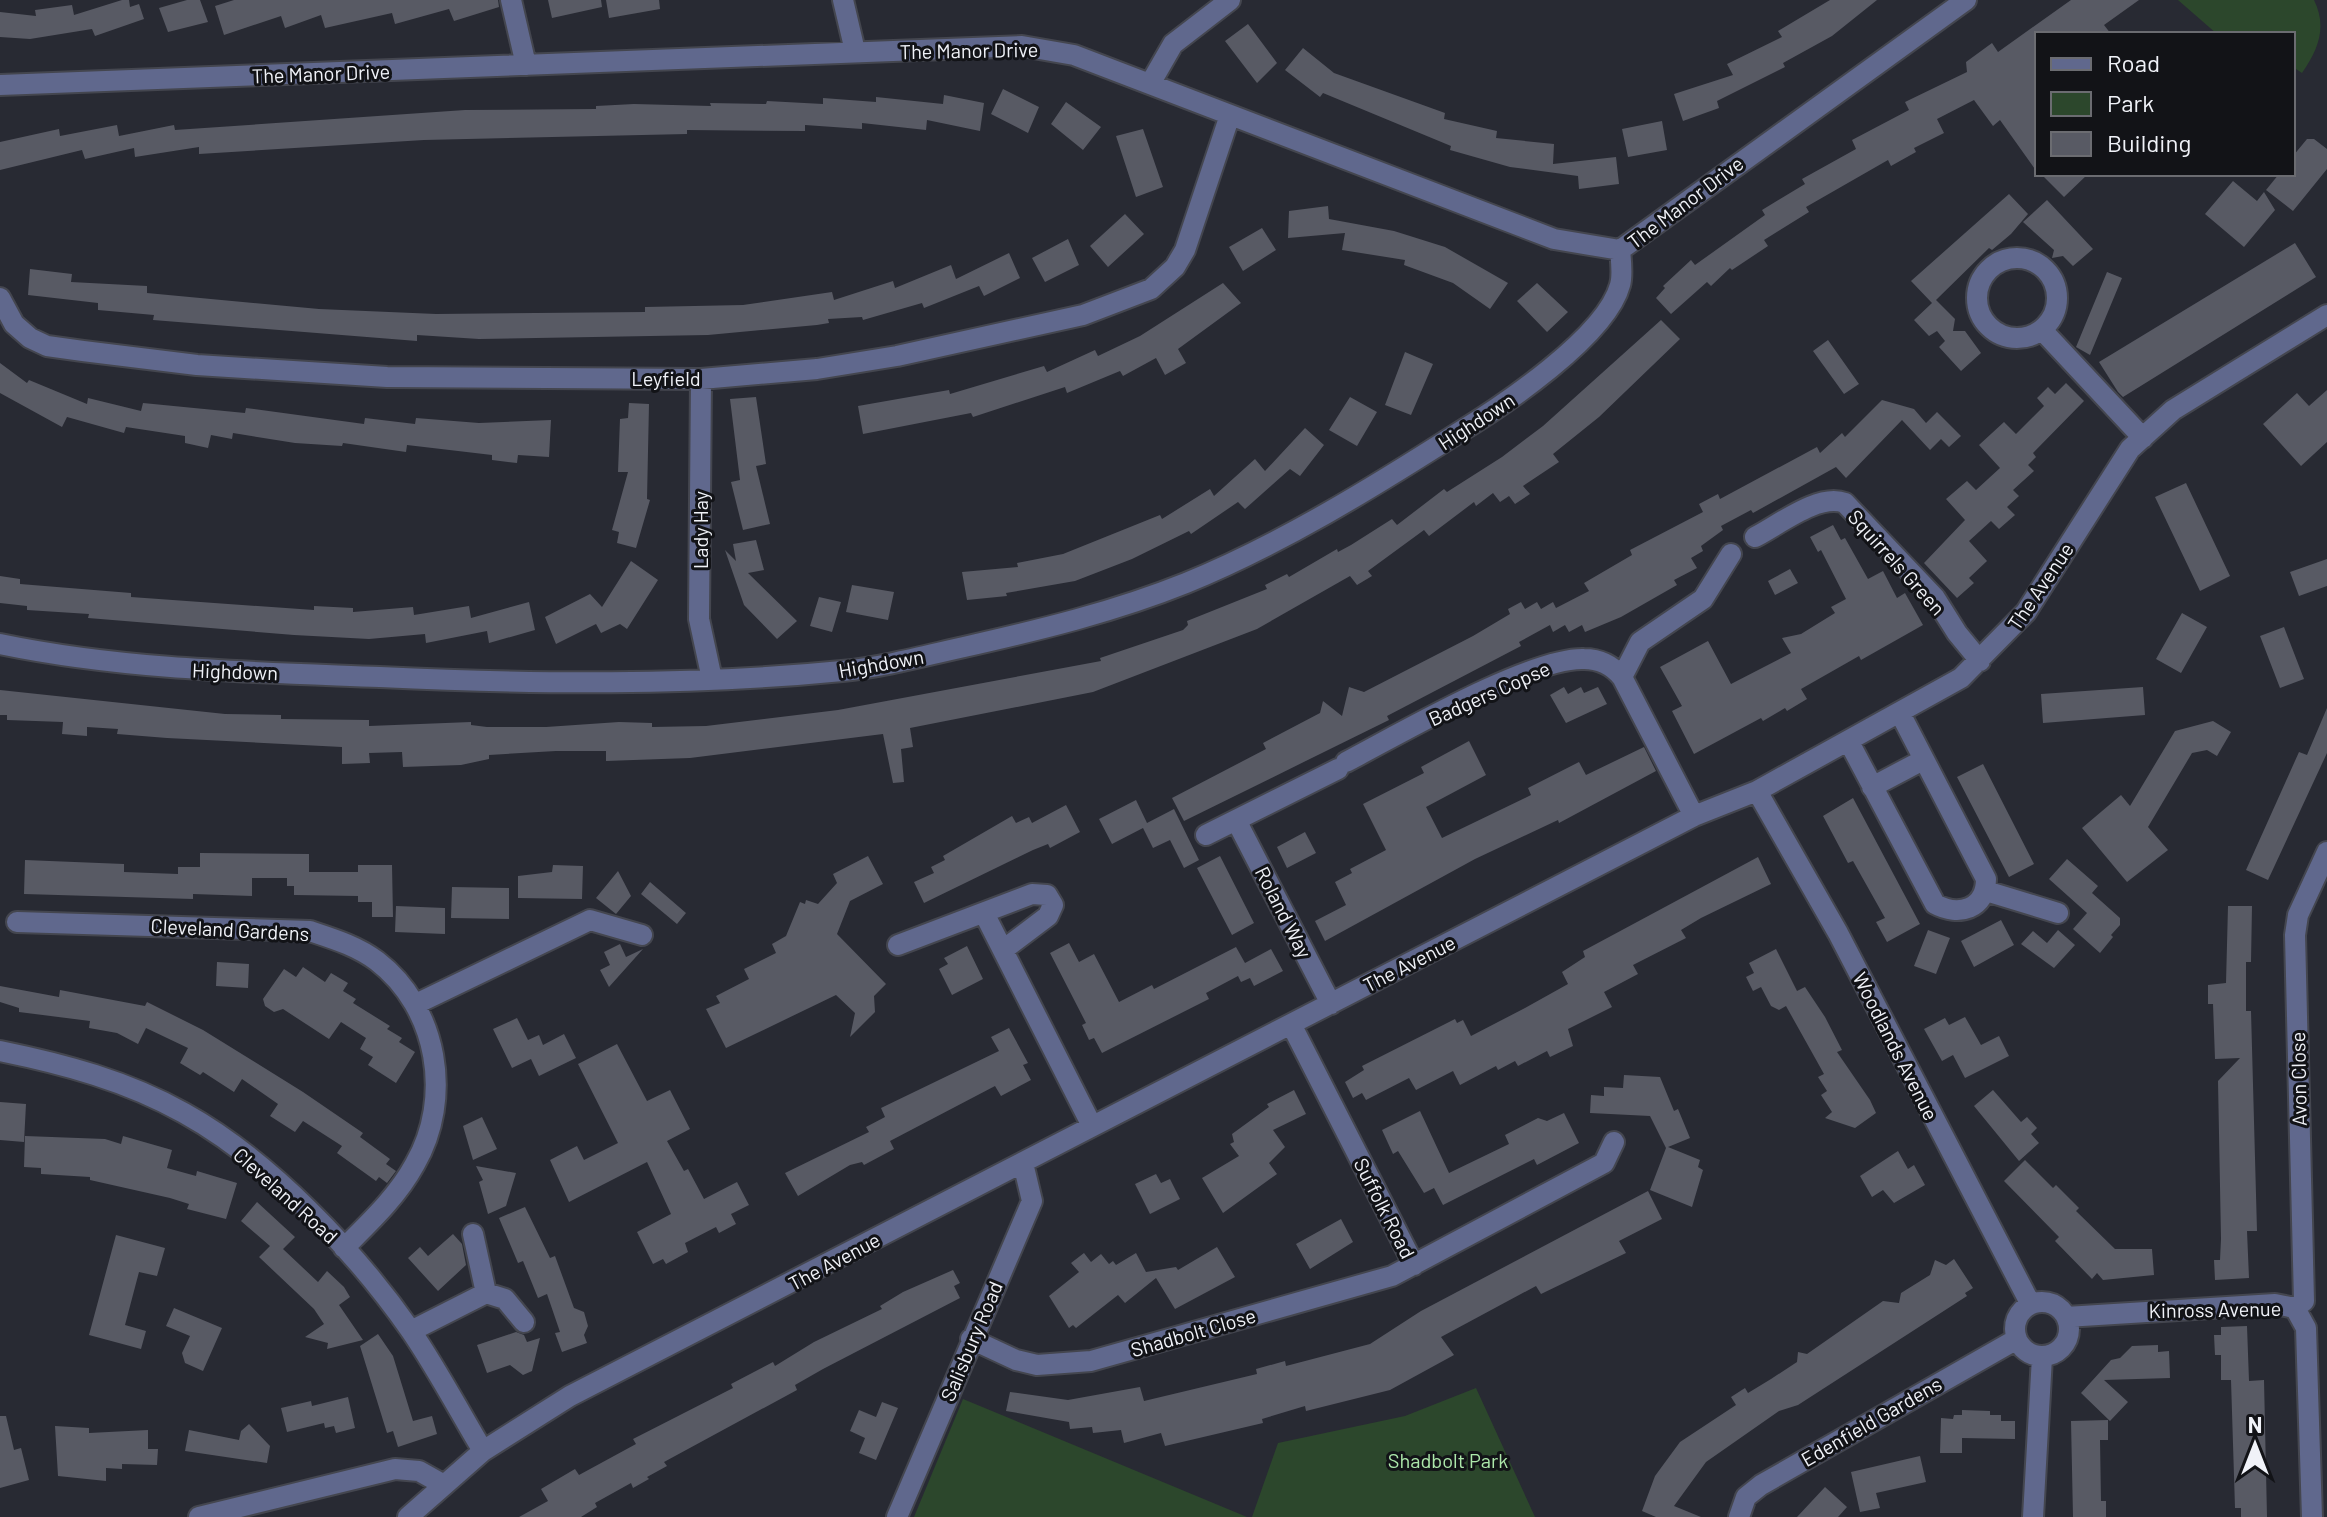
<svg xmlns="http://www.w3.org/2000/svg" width="2327" height="1517" viewBox="0 0 2327 1517" font-family="Barlow,sans-serif">
<style>
.green{fill:#2c472c}
.building{fill:#585a64}
.lines{fill:none;stroke-linecap:round;stroke-linejoin:round}
.minor-casing{stroke:#44464f;stroke-width:24}
.minor{stroke:#60688d;stroke-width:20}
.labels{text-anchor:middle;dominant-baseline:central;stroke-width:6;stroke-linejoin:round;paint-order:stroke}
.street-label{font-size:20px;fill:#f0f2f8;stroke:#121317}
.park-label{font-size:20px;fill:#ade8ab;stroke:#121317}
</style>
<rect width="100%" height="100%" fill="#282a33"/>
<path class="green" d="M2178,0H2314C2327,26 2319,49 2302,73L2293,67V34H2217Z
M1476,1388L1535,1517H1252L1278,1443L1405,1416Z
M963,1399L1247,1517H914Z"/>
<path class="building" d="M122,0H129L130,7L139,4L144,19L95,36L92,29L30,39L0,37V12L36,16L35,10L72,5L74,15Z
M187,0H200L208,22L168,32L159,8Z
M234,0H498L499,7L454,21L449,9L395,24L392,13L325,28L321,15L285,28L281,16L224,35L215,6Z
M548,0H601L602,7L552,18Z
M606,0H659L660,9L609,18Z
M1830,0H1877L1832,36L1783,63L1785,67L1717,101L1719,108L1683,121L1674,94L1733,75L1727,64L1782,37L1778,31Z
M2071,0H2139L2104,25L2111,34H2037V172L2000,120L1993,126L1974,100L1937,119L1944,133L1914,148L1916,152L1891,166L1888,160L1806,207L1809,212L1764,240L1768,246L1732,270L1730,268L1711,286L1707,282L1671,314L1656,298L1665,288L1663,286L1691,260L1695,265L1765,215L1762,210L1805,184L1802,179L1856,149L1852,140L1909,110L1905,102L1967,72L1966,62L1992,43L1998,52Z
M1248,24L1277,63L1257,83L1225,41Z
M1303,48L1334,73L1445,113L1444,119L1497,131L1496,138L1554,144L1553,164L1616,157L1619,184L1579,189L1578,176L1510,167L1450,150L1451,146L1323,93L1320,97L1285,70Z
M1003,89L1039,107L1028,133L991,114Z
M944,95L984,103L980,131L927,120L926,130L862,123V129L805,125V131L687,130V134L424,140L199,154V147L135,157L134,148L85,159L82,150L0,170V142L59,129L60,136L117,125L119,136L174,125L175,130L465,110L596,109V106L634,104L711,106L710,103L766,104L767,101L823,104V98L876,102V97L943,104Z
M1066,102L1101,127L1083,150L1051,124Z
M1662,121L1667,150L1628,157L1622,129Z
M1143,129L1163,187L1136,197L1116,136Z
M2307,139H2314L2327,149V169L2293,211L2266,190L2279,174H2293V156Z
M2041,174H2088L2064,197Z
M2233,181L2257,201L2264,192L2275,210L2244,247L2205,214Z
M2009,194L2028,214L2011,234L1992,250L1989,248L1936,300L1955,319L1953,331H1965L1981,353L1961,371L1939,347L1945,341L1937,331L1929,336L1914,320L1932,303L1911,281Z
M2047,200L2093,249L2073,266L2063,256L2052,258L2054,250L2023,222Z
M1328,206L1329,219L1394,231L1445,247L1508,283L1490,309L1453,283L1404,265L1405,260L1342,250L1345,233L1288,238L1289,211Z
M1125,214L1144,234L1108,267L1090,246Z
M1262,228L1276,250L1243,271L1229,247Z
M1068,239L1079,265L1045,282L1032,258Z
M2295,243L2316,277L2123,397L2118,392L2099,362Z
M1009,253L1020,278L984,296L979,286L924,308L922,303L863,320L862,317L828,319L829,323L817,325L708,335L479,339L417,335V341L153,320L154,315L98,310V303L28,295L30,269L72,274L71,282L147,286V293L319,309L436,314L645,312V307L743,305L832,292L834,300L893,281L895,288L951,265L956,279Z
M2107,272L2122,278L2090,355L2076,347Z
M1223,283L1241,303L1178,349L1186,363L1165,375L1156,358L1123,376L1120,371L1067,393L1065,387L973,417L971,413L863,434L858,406L949,390L950,394L1044,366L1047,372L1095,350L1098,356L1140,336Z
M1537,283L1568,312L1547,332L1517,301Z
M1661,320L1680,339L1599,417L1553,454L1559,462L1523,486L1530,494L1515,504L1509,496L1500,502L1493,493L1476,506L1474,502L1429,536L1424,530L1368,571L1372,576L1357,585L1350,576L1257,629L1093,692L910,728L913,747L901,749L904,782L893,783L883,734L690,758L606,761V751H556L489,755V759L461,765L403,767L402,752L369,753L370,763L342,764V747L167,738L117,734L118,729L87,727V736L62,734L63,722L7,720V715H0V690L225,714L281,715V719L369,720V726L471,722V725L487,727H546L619,722L652,723V727L706,726L838,710L1101,661L1100,658L1106,656L1183,630L1188,625L1187,621L1267,589L1265,585L1287,574L1289,577L1337,549L1338,552L1351,545L1392,519L1397,525L1444,489L1447,492L1502,457L1543,426Z
M1828,340L1859,384L1844,394L1813,351Z
M1405,352L1433,364L1411,415L1385,405Z
M0,363L27,383L29,380L87,404L88,398L141,411L143,403L245,413L246,408L364,424L365,418L415,424L416,418L479,423L551,420L549,457L518,455L517,463L492,460V455L407,445L406,452L343,443L342,446L295,443L233,433L232,439L211,435L208,448L185,443V436L126,427L124,433L67,417L62,427L0,393Z
M2066,383L2084,401L2033,453L2036,457L2028,465L2034,471L2013,490L2019,496L2007,507L2015,515L1999,529L1991,521L1969,541L1987,561L1969,578L1974,583L1957,598L1924,563L1965,520L1946,499L1967,481L1976,490L2000,468L1979,445L2004,422L2016,434L2044,406L2037,398L2048,387L2055,394Z
M2327,390V442L2301,466L2263,424L2297,393L2309,406Z
M756,397L766,464L756,466L770,524L743,530L731,482L740,480L730,399Z
M1350,397L1377,412L1357,446L1329,430Z
M1882,400L1914,409L1926,423L1937,412L1961,436L1949,447L1941,439L1930,450L1902,420L1846,478L1836,467L1753,513L1751,510L1721,526L1723,530L1701,546L1703,551L1691,558L1697,568L1674,580L1677,585L1621,617L1585,632L1582,625L1569,632L1565,625L1553,632L1550,625L1519,642L1521,646L1387,716L1389,720L1184,821L1172,798L1266,749L1263,743L1320,713L1323,701L1342,716L1349,687L1364,692L1473,636L1510,614L1508,609L1521,602L1525,609L1537,602L1541,609L1553,602L1556,608L1589,591L1584,583L1632,555L1630,550L1703,512L1699,504L1718,494L1720,499L1817,447L1820,453L1842,433L1845,437Z
M629,403L649,404L647,499L650,500L636,548L617,543L619,532L612,530L628,472H618L620,419L628,418Z
M1305,428L1324,445L1300,476L1290,469L1245,509L1238,502L1191,534L1189,531L1132,559L1075,581L1006,593L1007,596L967,600L962,572L1018,567L1017,563L1063,554L1160,515L1162,519L1210,489L1214,496L1255,459L1265,471Z
M2186,483L2230,576L2200,591L2155,497Z
M1833,525L1841,540L1845,538L1868,579L1883,571L1897,598L1905,593L1923,625L1861,660L1859,656L1801,689L1807,699L1787,711L1785,708L1763,721L1761,718L1694,754L1672,711L1682,706L1660,667L1708,641L1731,684L1791,653L1782,638L1801,634L1835,613L1831,607L1846,599L1821,550L1818,552L1810,537Z
M756,540L764,570L748,573L797,621L777,639L744,605L725,550L736,561L733,544Z
M2327,559V586L2299,596L2290,572Z
M631,561L658,580L627,629L620,624L601,633L596,624L556,644L545,617L590,594L602,607Z
M1790,569L1798,583L1775,595L1768,581Z
M0,576L20,579V584L131,593V597L314,610V606L353,608V612L413,607L414,615L469,606L471,618L529,602L535,630L489,643L487,631L426,643L425,634L369,639L294,635L88,618L89,614L27,610V606L0,603Z
M852,585L894,592L888,620L846,612Z
M819,597L841,602L832,632L810,626Z
M2182,613L2207,627L2181,673L2156,659Z
M2284,627L2304,679L2280,688L2260,636Z
M1564,687L1568,694L1581,687L1584,693L1598,687L1607,704L1566,723L1550,695Z
M2143,687L2145,715L2043,723L2041,694Z
M2327,708V753L2268,880L2246,870L2299,752L2307,755Z
M2213,721L2231,732L2217,756L2207,750L2192,753L2148,827L2168,850L2127,882L2082,828L2121,795L2130,806L2175,731Z
M1469,741L1486,775L1426,807L1442,838L1531,795L1528,788L1579,762L1586,775L1644,747L1656,771L1559,823L1558,820L1475,859L1325,941L1315,921L1346,905L1335,882L1352,873L1350,869L1386,850L1363,804L1424,773L1421,767Z
M1983,764L2034,864L2009,877L1957,777Z
M1853,798L1920,924L1887,942L1876,922L1885,918L1853,861L1848,863L1823,816Z
M1136,800L1147,823L1174,809L1199,860L1184,868L1170,840L1153,848L1143,828L1112,844L1099,819Z
M1066,805L1080,832L1050,848L1048,844L1033,850L924,903L914,882L934,873L931,867L945,860L943,856L1012,816L1016,823L1029,817L1032,823Z
M1305,832L1316,853L1287,868L1277,847Z
M200,853L309,854V872H358V865H392L393,917H372V902H358V896L294,895V886H287V878H252V896L193,894V899L24,894L25,860L124,864V872L178,874V867H200Z
M868,856L883,884L850,901L837,934L886,984L874,996L875,1012L850,1037L855,1013L836,995L726,1048L706,1009L720,1003L716,996L749,979L744,969L776,953L772,944L786,936L800,902L805,904L806,900L818,904L837,883L833,874Z
M1220,856L1254,923L1232,935L1197,868Z
M1758,857L1771,884L1701,918L1681,930L1686,938L1633,965L1638,974L1604,992L1612,1007L1568,1029L1573,1046L1550,1057L1547,1051L1518,1066L1515,1061L1498,1070L1496,1066L1460,1085L1453,1071L1416,1090L1409,1078L1366,1100L1362,1093L1353,1098L1345,1082L1364,1070L1362,1066L1455,1019L1457,1023L1463,1020L1471,1036L1525,1008L1568,984L1562,972L1585,957L1583,951Z
M2067,859L2098,886L2092,893L2120,918V925L2111,935L2113,937L2100,953L2073,929L2087,913L2049,879Z
M553,865L583,866L582,899L518,898V876L552,872Z
M618,871L631,896L616,914L596,898Z
M650,882L686,913L677,924L641,894Z
M452,887L509,888V919L451,918Z
M396,906L445,908V934L395,932Z
M2228,906H2252L2251,962H2246V1011H2251L2257,1231H2247L2249,1278L2215,1280L2214,1260H2220L2221,1239L2218,1081L2240,1058L2215,1059L2213,1004H2208V985L2226,983Z
M2001,920L2014,945L1974,967L1961,941Z
M1928,930L1950,938L1936,974L1914,966Z
M2058,930L2075,945L2054,968L2021,944L2033,931L2047,943Z
M1069,943L1079,962L1094,954L1119,1002L1152,985L1154,989L1236,947L1245,963L1271,949L1283,971L1254,986L1250,978L1241,982L1238,976L1206,993L1209,999L1102,1053L1094,1038L1089,1040L1082,1025L1086,1023L1050,953Z
M620,944L626,957L643,949L609,987L600,970L610,965L604,952Z
M967,946L983,979L952,995L939,969L948,964L944,958Z
M1776,949L1797,991L1805,987L1825,1017L1842,1050L1837,1052L1870,1100L1876,1113L1855,1128L1825,1118L1832,1112L1821,1095L1827,1091L1818,1077L1824,1074L1786,1006L1779,1010L1771,1006L1761,987L1753,991L1746,977L1754,973L1749,963Z
M217,962L249,964L248,988L216,986Z
M303,967L325,982L331,973L348,983L343,991L356,999L353,1003L390,1026L387,1029L402,1038L399,1042L415,1052L396,1083L368,1065L373,1057L360,1049L366,1038L341,1022L329,1039L283,1009L274,1012L265,1006L263,999L284,969L296,977Z
M0,986L59,997L60,990L145,1006L147,1002L203,1030L303,1092L363,1133L360,1137L390,1159L386,1164L396,1171L387,1183L379,1177L376,1181L337,1153L342,1146L303,1121L295,1132L270,1116L278,1104L242,1079L234,1092L203,1072L200,1075L180,1063L188,1048L146,1028L138,1044L117,1033L89,1028L90,1021L19,1012V1008L0,1002Z
M1965,1017L1981,1045L1999,1036L2009,1056L1965,1078L1953,1055L1942,1061L1924,1029L1945,1018L1949,1025Z
M517,1018L528,1040L539,1035L543,1045L564,1034L576,1058L539,1076L531,1059L512,1068L493,1029Z
M1009,1028L1028,1063L1023,1065L1031,1080L1001,1096L995,1086L890,1141L894,1149L864,1165L862,1162L850,1165L798,1196L785,1173L869,1132L866,1127L885,1117L881,1108L999,1051L991,1037Z
M617,1044L647,1101L670,1090L690,1129L667,1141L684,1171L688,1169L704,1199L737,1182L749,1205L731,1214L736,1224L719,1233L716,1227L685,1243L688,1252L666,1264L663,1259L653,1264L637,1232L671,1214L647,1162L569,1202L550,1160L577,1146L584,1160L618,1143L578,1064Z
M1624,1075L1660,1077L1674,1111L1678,1109L1690,1138L1668,1147L1700,1160L1698,1167L1703,1170L1692,1207L1650,1190L1666,1148L1650,1116L1590,1113L1591,1095L1604,1096V1087L1623,1088Z
M1294,1090L1306,1114L1273,1130L1285,1147L1269,1163L1277,1174L1223,1213L1202,1178L1239,1156L1230,1144L1234,1142L1232,1134L1269,1107L1267,1104Z
M1993,1090L2021,1122L2027,1117L2037,1128L2031,1134L2039,1143L2019,1161L1974,1106Z
M0,1102L26,1104L24,1142L0,1140Z
M1420,1111L1449,1173L1509,1144L1505,1135L1538,1118L1547,1121L1564,1113L1579,1143L1537,1165L1534,1159L1443,1205L1434,1188L1424,1193L1398,1151L1393,1154L1382,1130Z
M482,1117L497,1149L473,1160L463,1126Z
M25,1136L105,1139L121,1144L123,1136L172,1150L167,1168L196,1176L197,1171L237,1183L226,1219L187,1209L189,1204L170,1198L90,1180V1177L41,1174V1168L24,1167Z
M1898,1151L1908,1169L1914,1165L1925,1185L1894,1203L1883,1190L1872,1197L1860,1176Z
M2025,1160L2053,1188L2056,1185L2079,1208L2076,1211L2115,1249H2152L2154,1275L2103,1280L2097,1273L2092,1279L2055,1241L2059,1237L2004,1181Z
M476,1166L516,1173L506,1206L488,1214L479,1182L483,1180Z
M1156,1174L1161,1183L1170,1179L1180,1199L1150,1214L1135,1184Z
M1648,1191L1662,1219L1619,1241L1626,1253L1541,1294L1536,1286L1441,1337L1454,1355L1390,1390L1306,1411L1305,1406L1262,1419L1263,1423L1165,1446L1161,1433L1124,1443L1121,1430L1093,1433L1092,1427L1070,1429L1069,1422L1006,1411L1010,1392L1068,1400L1140,1387L1144,1401L1257,1374L1256,1369L1285,1361L1286,1366L1370,1344L1421,1311Z
M257,1202L295,1237L283,1249L318,1282L327,1271L344,1287L350,1297L339,1305L363,1340L327,1349L328,1343L305,1337L324,1324L314,1309L259,1257L270,1246L241,1221Z
M525,1207L550,1258L555,1256L574,1308L584,1312L588,1326L584,1335L587,1343L562,1352L555,1333L560,1332L547,1294L538,1298L523,1261L518,1263L499,1218Z
M1341,1219L1353,1242L1310,1269L1296,1244Z
M453,1234L462,1244L466,1265L438,1291L408,1258L420,1247L428,1256Z
M116,1235L165,1248L157,1276L139,1272L125,1325L146,1331L141,1349L89,1335Z
M1217,1247L1235,1277L1175,1309L1156,1278L1125,1303L1118,1295L1076,1328L1073,1325L1069,1328L1049,1296L1079,1272L1071,1263L1084,1253L1091,1262L1101,1254L1109,1264L1113,1261L1116,1265L1136,1253L1146,1272L1176,1267L1178,1270Z
M1954,1259L1973,1288L1965,1293L1967,1296L1798,1405L1779,1411L1706,1462L1674,1506L1701,1517H1656L1642,1511L1655,1476L1680,1442L1736,1405L1731,1397L1745,1388L1748,1393L1771,1379L1797,1362L1798,1352L1807,1354L1883,1301L1899,1303L1901,1293L1930,1275L1935,1260L1946,1265Z
M953,1270L960,1283L954,1286L960,1298L823,1369L795,1385L797,1390L664,1462L667,1466L647,1477L649,1479L633,1488L631,1483L595,1503L597,1507L581,1517H519L548,1501L541,1489L575,1469L579,1475L636,1444L633,1439L733,1388L731,1384L773,1362L775,1366L814,1342L882,1309L880,1306L903,1292Z
M174,1308L222,1328L203,1371L185,1363L182,1353L190,1336L166,1326Z
M2247,1326L2249,1381L2264,1380L2267,1517H2241V1508H2235L2231,1380H2221V1355H2215L2214,1335H2221V1327Z
M516,1332L524,1335L527,1342L540,1338L532,1371L523,1375L510,1365L487,1373L477,1345Z
M378,1334L393,1356L413,1421L432,1416L437,1434L398,1447L393,1431L387,1433L360,1346Z
M2158,1345V1352L2169,1351L2170,1378L2104,1380L2128,1402L2110,1421L2081,1393L2111,1360L2120,1358L2132,1346Z
M348,1397L355,1428L336,1433L334,1426L325,1428L324,1423L287,1432L281,1408L311,1401L312,1406Z
M882,1402L898,1408L876,1460L859,1453L865,1438L850,1431L859,1410L876,1417Z
M1962,1410L1990,1411V1415H2001V1421H2015V1439L1962,1438V1453H1940L1941,1418L1953,1419L1954,1415H1962Z
M0,1416H6L14,1450L21,1448L29,1480L0,1488Z
M2108,1420V1440H2100L2101,1501H2106V1517H2073L2071,1421Z
M249,1424L270,1446L267,1463L185,1451L189,1430L239,1440L241,1431Z
M55,1426L89,1428V1433L148,1430V1449H158L157,1465L122,1464V1469L106,1468V1481L58,1476Z
M1920,1456L1926,1482L1876,1493L1880,1508L1860,1512L1851,1472Z
M1825,1487L1847,1507L1838,1517H1797Z"/>
<g class="lines">
<g class="minor-casing">
<path id="minor" d="M511,0L526,65
M843,0L855,51
M1150,84L1173,44L1230,0
M0,85L1022,46L1074,55L1554,239L1620,250L1966,0
M1977 298a40 40 0 1 1 80 0a40 40 0 1 1-80 0Z
M0,298L14,324L30,338L47,346L83,351L197,365L387,377L701,379L817,369L897,356L1083,315L1151,289L1175,267L1185,250L1230,115
M2042,330L2143,438
M701,379L699,619L712,679
M1755,537C1779,525 1818,493 1845,503L1935,598L1957,633L1980,661
M0,644C125,670 253,672 380,677C533,684 690,686 842,671C883,667 924,656 964,647C1039,630 1114,612 1186,583C1281,544 1372,488 1458,433C1502,406 1606,337 1620,285C1623,275 1621,261 1620,250
M1622,677L1640,642L1703,599L1731,554
M1849,742L1935,904C1959,917 1986,909 1986,879L1901,715
M1346,762C1398,735 1531,657 1584,659C1600,659 1612,665 1622,677L1694,816
M1872,787L1923,760
M1757,791L1838,933L2030,1303
M1236,820L1331,1004
M1206,835L1338,769
M1986,891L2058,913
M984,913L1092,1126
M17,922L310,931C334,939 357,946 377,961C438,1008 453,1098 415,1164C397,1197 370,1222 344,1248
M898,945L1032,894L1047,895L1053,905L1048,916L1003,950
M416,1004L590,920L642,935
M1291,1024L1414,1265
M0,1051C64,1064 127,1081 184,1113C269,1160 356,1252 411,1331C437,1369 459,1411 483,1451
M486,1293L505,1299L524,1322
M2015 1329a27 27 0 1 1 54 0a27 27 0 1 1-54 0Z
M2295,1308L2304,1301L2295,935L2298,915L2327,852
M2066,1317L2275,1304L2295,1308L2306,1328L2312,1517
M411,1331L486,1293L473,1234
M971,1339L1016,1360L1037,1365L1091,1361L1392,1276L1604,1163L1614,1142
M199,1517L395,1469L419,1471L444,1485
M408,1517L483,1451L570,1396L1694,816L1757,791L1961,678L2026,612L2130,449L2173,410L2327,315
M897,1517L1032,1201L1023,1163
M1739,1517L1746,1497L1761,1485L2017,1339
M2033,1517L2042,1357"/>
</g>
<use href="#minor" class="minor"/>
</g>
<g class="labels">
<g class="street-label">
<text transform="translate(969 50) rotate(-1)">The Manor Drive</text>
<text transform="translate(321 73) rotate(-2)">The Manor Drive</text>
<text transform="translate(1685 202) rotate(-37)">The Manor Drive</text>
<text x="666" y="378">Leyfield</text>
<text transform="translate(1476 421) rotate(-33)">Highdown</text>
<text transform="translate(700 530) rotate(-90)">Lady Hay</text>
<text transform="translate(1897 562) rotate(48)">Squirrels Green</text>
<text transform="translate(2040 586) rotate(-56)">The Avenue</text>
<text transform="translate(881 663) rotate(-10)">Highdown</text>
<text transform="translate(235 671) rotate(2)">Highdown</text>
<text transform="translate(1489 693) rotate(-24)">Badgers Copse</text>
<text transform="translate(1284 912) rotate(63)">Roland Way</text>
<text transform="translate(230 929) rotate(3)">Cleveland Gardens</text>
<text transform="translate(1409 963) rotate(-27)">The Avenue</text>
<text transform="translate(1896 1046) rotate(63)">Woodlands Avenue</text>
<text transform="translate(2298 1079) rotate(-91)">Avon Close</text>
<text transform="translate(286 1195) rotate(42)">Cleveland Road</text>
<text transform="translate(1385 1208) rotate(63)">Suffolk Road</text>
<text transform="translate(834 1261) rotate(-28)">The Avenue</text>
<text transform="translate(2215 1309) rotate(-1)">Kinross Avenue</text>
<text transform="translate(1193 1332) rotate(-16)">Shadbolt Close</text>
<text transform="translate(971 1341) rotate(-67)">Salisbury Road</text>
<text transform="translate(1871 1421) rotate(-30)">Edenfield Gardens</text>
</g>
<g class="park-label">
<text x="1448" y="1460">Shadbolt Park</text>
</g>
</g>
<rect x="2035" y="32" width="260" height="144" fill="#121317" stroke="#6b6c71" stroke-width="2"/>
<rect x="2051" y="58" width="40" height="12" fill="#60688d" stroke="#6b6c71" stroke-width="2"/>
<text x="2107" y="72" font-size="24" fill="#f0f2f8">Road</text>
<rect x="2051" y="92" width="40" height="24" fill="#2c472c" stroke="#6b6c71" stroke-width="2"/>
<text x="2107" y="112" font-size="24" fill="#f0f2f8">Park</text>
<rect x="2051" y="132" width="40" height="24" fill="#585a64" stroke="#6b6c71" stroke-width="2"/>
<text x="2107" y="152" font-size="24" fill="#f0f2f8">Building</text>
<g transform="translate(2255 1445)" stroke="#121317" stroke-width="6" paint-order="stroke">
<path d="M0-6L14 30L0 20L-14 30Z" fill="#f0f2f8"/>
<text y="-12" font-size="22" font-weight="bold" text-anchor="middle" fill="#f0f2f8">N</text>
</g>
</svg>
